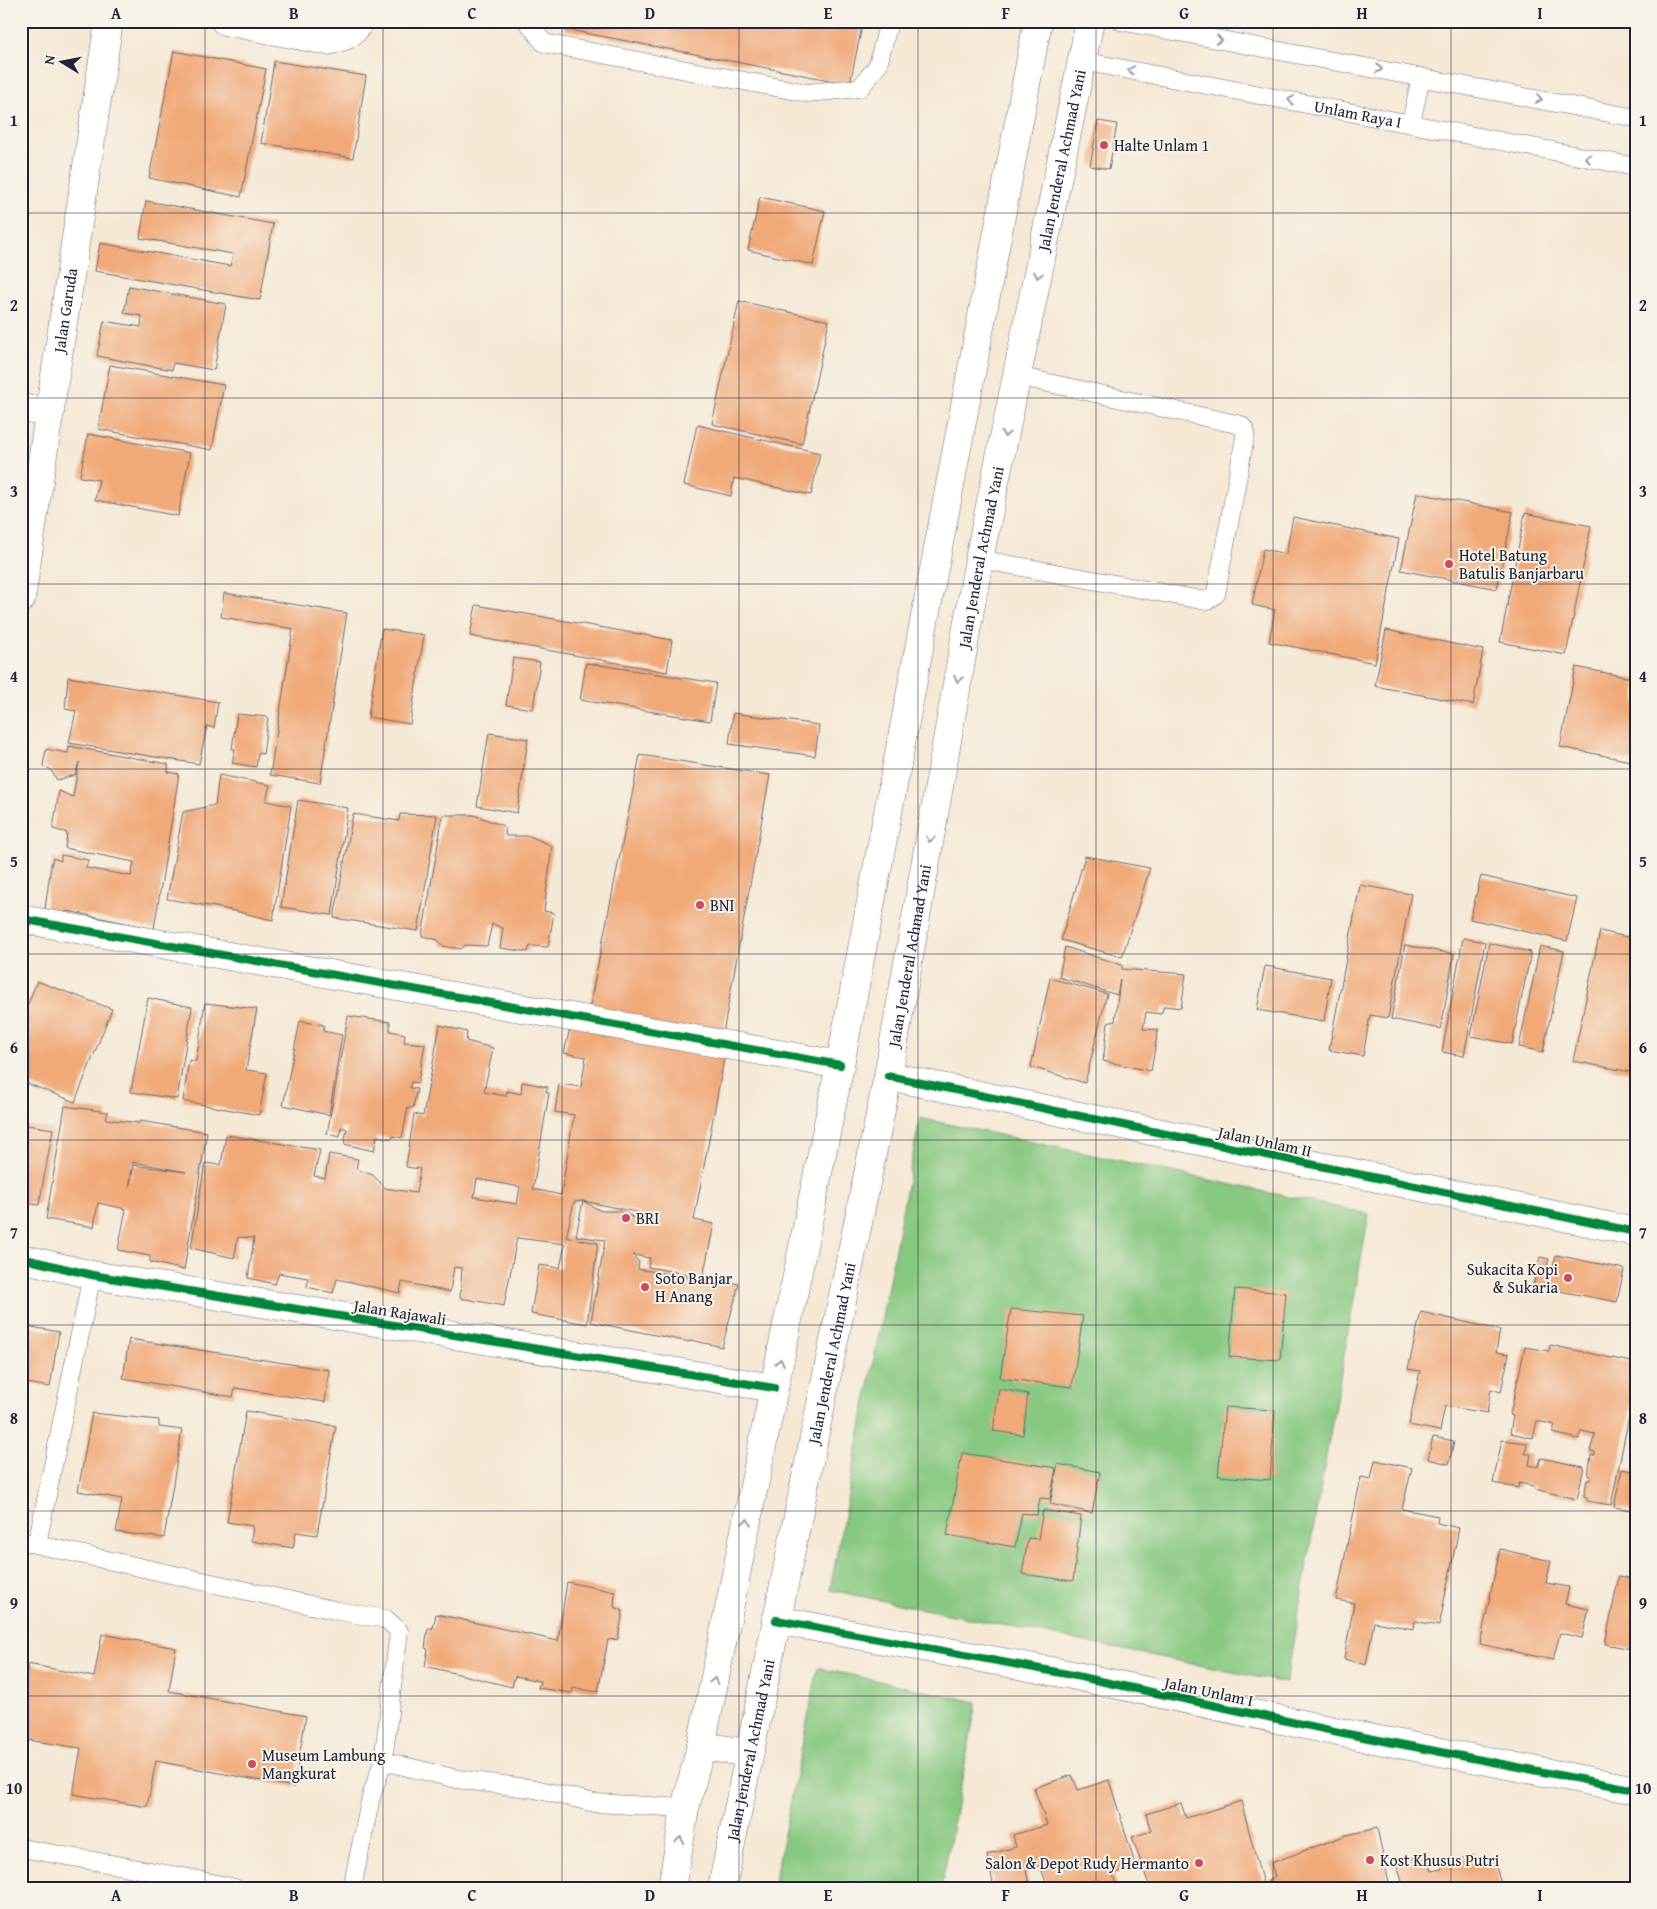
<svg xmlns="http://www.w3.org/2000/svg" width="1657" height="1909" viewBox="0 0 1657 1909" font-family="'Gentium Book Plus',serif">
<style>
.green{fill:#87c880;stroke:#54755e}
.building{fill:#f0a978;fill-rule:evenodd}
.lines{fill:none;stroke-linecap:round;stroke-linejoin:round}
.service-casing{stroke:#6c6771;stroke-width:19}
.minor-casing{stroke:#6c6771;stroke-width:29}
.trunk-casing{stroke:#6c6771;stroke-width:29}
.service{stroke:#fff;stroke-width:18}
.minor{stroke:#fff;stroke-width:28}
.trunk{stroke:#fff;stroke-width:28}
.cycleway-casing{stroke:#f7f3e8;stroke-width:11}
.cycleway{stroke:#00873e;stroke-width:8}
.oneway{stroke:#9c9ca7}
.grid{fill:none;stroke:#22223b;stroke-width:1;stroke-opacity:0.55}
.poi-dot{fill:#d1495b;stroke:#f7f3e8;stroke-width:2}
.labels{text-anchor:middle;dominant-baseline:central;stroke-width:4;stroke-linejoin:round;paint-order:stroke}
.street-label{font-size:16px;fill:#22223b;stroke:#f7f3e8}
.poi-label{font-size:16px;fill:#22223b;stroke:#f7f3e8;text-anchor:start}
.neatline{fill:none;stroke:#22223b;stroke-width:2}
.grid-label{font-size:16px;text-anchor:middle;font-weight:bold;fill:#22223b}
</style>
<rect width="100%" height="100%" fill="#f7f3e8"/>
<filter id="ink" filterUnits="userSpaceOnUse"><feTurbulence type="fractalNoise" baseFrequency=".02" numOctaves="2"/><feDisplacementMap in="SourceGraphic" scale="10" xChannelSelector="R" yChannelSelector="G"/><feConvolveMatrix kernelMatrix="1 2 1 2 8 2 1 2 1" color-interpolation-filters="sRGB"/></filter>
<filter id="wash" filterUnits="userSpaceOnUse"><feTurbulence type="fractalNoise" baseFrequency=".0096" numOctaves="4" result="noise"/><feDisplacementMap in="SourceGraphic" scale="20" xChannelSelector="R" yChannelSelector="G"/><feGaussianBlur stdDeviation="1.12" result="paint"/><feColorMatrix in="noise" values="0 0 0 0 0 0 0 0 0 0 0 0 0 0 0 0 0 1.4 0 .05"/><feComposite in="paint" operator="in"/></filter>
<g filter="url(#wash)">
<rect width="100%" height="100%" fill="#f5e8d5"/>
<path class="green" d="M920,1118L1369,1214L1286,1683L830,1590Z
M818,1668L977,1702L941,1888H773Z"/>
<g id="blocks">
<path class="building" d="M565,21H863L850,84L564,29Z
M174,51L266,69L241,197L149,178Z
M274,61L366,76L353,158L261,143Z
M1098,121L1117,124L1109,169L1090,166Z
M760,197L825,211L813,265L748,250Z
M146,201L273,224L260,300L95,271L100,243L230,266L233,254L140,238Z
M129,286L226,304L214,370L173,363L172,370L97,356L104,321L141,327L142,316L124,313Z
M739,301L829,321L802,444L712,424Z
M110,365L224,385L212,450L98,429Z
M697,425L820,453L811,495L734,478L731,496L684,485Z
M88,434L190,453L178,516L95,500L99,480L80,477Z
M1417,493L1513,512L1497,589L1401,570Z
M1525,513L1591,526L1566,655L1500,642Z
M1293,517L1399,539L1375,663L1269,642L1275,610L1252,605L1263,549L1286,554Z
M224,593L347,613L320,783L270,775L293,629L221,617Z
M476,605L672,640L667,672L470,636Z
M382,629L424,635L410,724L368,717Z
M1386,630L1483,650L1473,705L1375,686Z
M513,658L540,662L533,709L506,705Z
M586,663L716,683L710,721L580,700Z
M1576,667L1636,679V762L1560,747Z
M68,677L218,702L214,728L207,726L199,764L69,743L76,711L65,709Z
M733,713L819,725L815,756L729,744Z
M237,714L268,717L263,754L258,753L256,767L232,763L235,749H232Z
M489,733L528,739L517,813L477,806Z
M69,746L168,764V772L179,774L154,929L68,911L64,913L45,909L51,865L53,858L61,861V855L88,860L86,868L131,876L134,862L65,848L67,833L53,829L59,791L73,797L79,762L75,775L57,780L50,769L43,766L46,749L68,753Z
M640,755L770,775L722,1039L588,1014Z
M219,775L270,785L266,801L291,806L273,920L221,908L167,899L183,812L215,805Z
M298,800L348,808L332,915L281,907Z
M353,814L399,821L400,814L437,815L418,931L334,918Z
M443,815H474L504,826L506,836H530L552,846L544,911L554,913L548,947L530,946L528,952L500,948L503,928L492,924L487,946L465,945L461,949L442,946L438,940L422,936Z
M1085,856L1150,868L1122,957L1061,940Z
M1481,876L1577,898L1567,941L1470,919Z
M1360,885L1411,894L1388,1018L1370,1015L1363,1056L1329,1050Z
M1600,931L1636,939V1073L1573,1061Z
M1463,938L1485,942L1464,1056L1442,1052Z
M1489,943L1531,952L1512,1044L1471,1036Z
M1405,945L1454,954L1441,1029L1391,1019Z
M1540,946L1564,951L1543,1052L1519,1047Z
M1065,947L1122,965V969L1186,974L1181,1008L1164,1006L1161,1014L1146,1012L1143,1029L1158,1030L1151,1071L1103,1061L1108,1023L1115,1021L1120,979L1117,995L1059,977Z
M1265,966L1331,978L1324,1021L1257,1010Z
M1050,978L1107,994L1085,1083L1031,1067Z
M37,981L112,1009L75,1102L21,1081V1021Z
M148,998L192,1007L177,1099L131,1092Z
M205,1003L257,1009L246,1070L267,1073L259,1115L183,1101L189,1060L196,1061Z
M348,1016L390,1022V1031L405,1034L404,1042L425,1044L418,1083L411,1082L410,1088L417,1089L413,1108H408L402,1138L393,1136L392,1139L377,1136L374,1151L344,1144L347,1129L341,1127L340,1137L327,1134Z
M300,1021L324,1025L323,1031L342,1035L329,1115L283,1105Z
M571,1024L725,1054L694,1220L714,1224L703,1277L739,1284L722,1347L691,1340L690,1342L591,1322L605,1240L576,1236L583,1201H581L574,1202L566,1237L598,1243L587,1324L531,1314L539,1265L560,1268L565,1244L517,1238L504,1306L460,1298L462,1268L454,1267L450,1292L402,1282L400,1293L337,1279L333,1293L307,1287L308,1278L279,1273L275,1284L248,1278L254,1238L238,1237L234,1258L191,1248L205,1163L221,1165L226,1135L320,1150L314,1176L325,1178L329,1154L358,1159L356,1169L373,1175L385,1188L416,1193L420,1169L406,1167L414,1114L423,1116L440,1025L467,1032L466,1041L493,1048L484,1092L506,1096L507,1091L521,1094L522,1082L548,1087L546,1092L549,1093L533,1189L561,1195L574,1115L555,1112L559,1084L581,1087L586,1057L564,1053ZM477,1179L520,1187L517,1204L474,1197ZM583,1201L641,1213L639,1220L619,1211H601ZM633,1255L650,1258L648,1267L703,1277V1280L638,1269L639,1262Z
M65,1106L108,1112L106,1119L139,1123L140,1121L207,1132L184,1270L150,1262V1256L118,1250L126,1209L98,1203L94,1227L46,1219ZM133,1162L186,1172H185L134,1165L129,1189Z
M21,1124L53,1129L39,1205L21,1203Z
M1556,1255L1624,1269L1617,1302L1533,1286L1540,1257L1549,1259L1547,1266L1553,1267Z
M1235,1289L1286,1293L1280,1360L1229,1357Z
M1011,1309L1083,1316L1072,1387L1000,1378Z
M1421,1312L1500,1330L1496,1352L1509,1354L1501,1392L1491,1389L1487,1413L1445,1406L1440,1431L1409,1425L1420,1371L1408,1369Z
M21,1325L59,1332L50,1387L21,1382Z
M129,1339L329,1370L325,1402L235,1388L233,1397L123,1378Z
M1550,1345L1636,1363V1382L1611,1505L1587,1501V1497L1584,1496L1587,1480H1590L1591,1476L1588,1475L1591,1455H1595V1452L1590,1451L1595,1434L1581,1431L1579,1439L1552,1433L1555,1425L1537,1421L1533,1438L1510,1433L1513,1416L1510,1415L1525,1347L1549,1351Z
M999,1389L1028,1394L1023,1435L993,1431Z
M1225,1407L1275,1410L1270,1480L1218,1476Z
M246,1411L336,1426L317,1535L296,1532L293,1548L251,1541L253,1526L227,1522Z
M92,1413L159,1420V1427L182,1430L164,1538L116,1532L122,1499L78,1491Z
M1433,1437L1454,1441L1449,1464L1428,1459Z
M1502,1440L1527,1443L1525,1454H1531L1529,1465L1538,1467L1541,1458L1584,1467L1577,1499L1534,1489V1486L1519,1483L1518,1488L1493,1483Z
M962,1453L1056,1468L1050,1499L1040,1498L1037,1515L1022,1513L1015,1547L947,1535Z
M1375,1460L1412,1468L1402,1509L1438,1516L1437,1523L1459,1528L1439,1626L1415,1621L1414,1629L1374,1622L1366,1665L1344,1659L1354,1603L1336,1600L1361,1477L1371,1479Z
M1058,1464L1100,1472L1092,1513L1050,1504Z
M1622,1469L1636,1472V1511L1614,1507Z
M1043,1510L1081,1516L1073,1581L1022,1574L1028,1538L1038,1539Z
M1500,1549L1551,1561L1546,1583L1569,1587L1565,1604L1589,1609L1582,1638L1560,1633L1553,1660L1480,1644Z
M1619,1576L1636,1579V1650L1605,1644Z
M567,1582L615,1592L614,1607L623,1611L618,1639L608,1640L598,1692L573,1688L572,1693L538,1688L540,1681L515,1676L512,1687L425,1666L428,1649L425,1648L428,1628H433L436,1614L558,1641Z
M102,1634L176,1648L169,1691L306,1716L294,1787L156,1761L147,1807L73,1794L81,1748L21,1739V1703L28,1664L94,1677Z
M1072,1775L1078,1790L1109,1780L1136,1867L1113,1874L1116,1885L1108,1888H1048L1040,1866L1026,1871L1030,1888H994L987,1855L1016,1847L1013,1835L1047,1825L1034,1788Z
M1241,1801L1264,1888H1150L1132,1837L1151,1831L1146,1814L1181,1803L1186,1818Z
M1377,1828L1390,1888H1270L1268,1880L1275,1877L1271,1863L1347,1835Z
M1427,1855L1432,1871L1442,1869L1441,1865L1473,1855L1476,1864L1494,1859L1502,1888H1404L1396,1862Z"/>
</g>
</g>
<g filter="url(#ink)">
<use href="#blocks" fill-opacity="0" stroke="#6c6771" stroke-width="1"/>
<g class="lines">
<g class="service-casing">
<g id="service">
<path d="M527,21L544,43L807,93L860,88L878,65L889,21"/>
<path d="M1120,21L1636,118"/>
<path id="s1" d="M1082,61L1636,167"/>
<path d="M1411,123L1421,77"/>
<path d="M979,559L1201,600L1207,601L1216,594L1245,437V430L1241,425L1017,376"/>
<path d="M21,1541L338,1611L386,1619L399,1631L383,1761L371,1797L352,1888"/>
<path d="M37,1544L92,1275"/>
<path d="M383,1761L457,1779L535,1789L595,1803L685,1808"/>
<path d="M21,1848L184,1877L235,1888"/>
</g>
</g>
<g class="minor-casing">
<g id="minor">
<path d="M225,21L327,41C341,38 353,35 360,21"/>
<path d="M21,408L50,413"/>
<path id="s2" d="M21,599L109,21"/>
<path d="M21,919L840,1065"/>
<path d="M888,1076L1636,1232"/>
<path d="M21,1258L92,1275L774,1388"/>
<path d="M776,1620L1067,1674L1348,1734L1636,1790"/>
</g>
</g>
<g class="trunk-casing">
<g id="trunk">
<path d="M701,1746L749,1753"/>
<path d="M672,1888L685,1808L701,1746L840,1065L1038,21"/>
<path id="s3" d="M722,1888L888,1076L979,559L1090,21"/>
</g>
</g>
<use href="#service" class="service"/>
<use href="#minor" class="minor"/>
<use href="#trunk" class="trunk"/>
<g class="cycleway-casing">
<path id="cycleway" d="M21,919L840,1065
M888,1076L1636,1232
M21,1258L92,1275L774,1388
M776,1620L1067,1674L1348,1734L1636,1790"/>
</g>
<use href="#cycleway" class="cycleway"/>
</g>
<defs><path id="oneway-chevron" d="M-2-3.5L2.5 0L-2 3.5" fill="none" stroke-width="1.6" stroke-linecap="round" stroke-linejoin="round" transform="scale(1.25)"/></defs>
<g class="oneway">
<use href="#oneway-chevron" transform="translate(1219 40) rotate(10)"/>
<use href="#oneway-chevron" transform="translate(1379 69) rotate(10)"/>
<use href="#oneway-chevron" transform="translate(1131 70) rotate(-169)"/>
<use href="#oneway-chevron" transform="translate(1539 99) rotate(11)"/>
<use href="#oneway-chevron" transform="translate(1291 100) rotate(-169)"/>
<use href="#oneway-chevron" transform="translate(1588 158) rotate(-169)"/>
<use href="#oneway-chevron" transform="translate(1038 275) rotate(102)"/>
<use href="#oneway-chevron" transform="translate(1005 434) rotate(102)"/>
<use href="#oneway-chevron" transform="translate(958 679) rotate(100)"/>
<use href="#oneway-chevron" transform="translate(930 839) rotate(100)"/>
<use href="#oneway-chevron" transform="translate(780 1362) rotate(-79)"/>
<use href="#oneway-chevron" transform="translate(747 1522) rotate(-78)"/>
<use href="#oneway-chevron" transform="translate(714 1681) rotate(-78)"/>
<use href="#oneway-chevron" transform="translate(680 1840) rotate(-81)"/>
</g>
</g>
<path class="grid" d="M205,21V1888M383,21V1888M562,21V1888M739,21V1888M918,21V1888M1096,21V1888M1273,21V1888M1451,21V1888M21,213H1636M21,398H1636M21,584H1636M21,769H1636M21,954H1636M21,1140H1636M21,1325H1636M21,1511H1636M21,1696H1636"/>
<g class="poi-dot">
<circle cx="1104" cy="145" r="5"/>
<circle cx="1449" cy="564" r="5"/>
<circle cx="700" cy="905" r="5"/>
<circle cx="626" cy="1218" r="5"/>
<circle cx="1568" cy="1278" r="5"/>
<circle cx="645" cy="1287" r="5"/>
<circle cx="252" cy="1764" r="5"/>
<circle cx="1370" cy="1860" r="5"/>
<circle cx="1199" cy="1863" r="5"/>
</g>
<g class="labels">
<g class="street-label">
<text stroke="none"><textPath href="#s1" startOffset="281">Unlam Raya I</textPath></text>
<text stroke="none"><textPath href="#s3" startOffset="1761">Jalan Jenderal Achmad Yani</textPath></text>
<text stroke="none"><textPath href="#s2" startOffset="292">Jalan Garuda</textPath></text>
<text stroke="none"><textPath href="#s3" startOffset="1356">Jalan Jenderal Achmad Yani</textPath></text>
<text stroke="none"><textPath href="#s3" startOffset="951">Jalan Jenderal Achmad Yani</textPath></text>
<text transform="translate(1265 1141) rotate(12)">Jalan Unlam II</text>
<text transform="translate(400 1312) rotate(9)">Jalan Rajawali</text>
<text stroke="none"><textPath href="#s3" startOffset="546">Jalan Jenderal Achmad Yani</textPath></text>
<text transform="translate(1209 1691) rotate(12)">Jalan Unlam I</text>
<text stroke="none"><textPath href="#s3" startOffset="141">Jalan Jenderal Achmad Yani</textPath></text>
</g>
<g class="poi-label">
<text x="1114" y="145">Halte Unlam 1</text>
<text x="1459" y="555">Hotel Batung<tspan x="1459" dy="18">Batulis Banjarbaru</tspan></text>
<text x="710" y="905">BNI</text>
<text x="636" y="1218">BRI</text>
<text x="1558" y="1269" text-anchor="end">Sukacita Kopi<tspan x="1558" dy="18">&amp; Sukaria</tspan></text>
<text x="655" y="1278">Soto Banjar<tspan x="655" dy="18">H Anang</tspan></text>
<text x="262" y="1755">Museum Lambung<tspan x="262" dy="18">Mangkurat</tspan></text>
<text x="1380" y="1860">Kost Khusus Putri</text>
<text x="1189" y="1863" text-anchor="end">Salon &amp; Depot Rudy Hermanto</text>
</g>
</g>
<rect width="1657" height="1909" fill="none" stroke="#f7f3e8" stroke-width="55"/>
<g transform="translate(62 62) rotate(280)" stroke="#f7f3e8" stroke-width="4" paint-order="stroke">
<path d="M0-4L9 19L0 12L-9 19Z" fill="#22223b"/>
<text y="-8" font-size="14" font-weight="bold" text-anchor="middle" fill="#22223b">N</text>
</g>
<rect x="28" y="28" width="1602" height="1854" class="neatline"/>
<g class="grid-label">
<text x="116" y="19">A</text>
<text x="294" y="19">B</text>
<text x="472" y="19">C</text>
<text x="650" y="19">D</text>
<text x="828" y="19">E</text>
<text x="1006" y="19">F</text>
<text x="1184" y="19">G</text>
<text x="1362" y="19">H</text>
<text x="1540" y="19">I</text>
<text x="14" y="126">1</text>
<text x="1643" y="126">1</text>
<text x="14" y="311">2</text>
<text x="1643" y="311">2</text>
<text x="14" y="497">3</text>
<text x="1643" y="497">3</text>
<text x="14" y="682">4</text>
<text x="1643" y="682">4</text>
<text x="14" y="867">5</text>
<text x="1643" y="867">5</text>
<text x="14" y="1053">6</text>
<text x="1643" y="1053">6</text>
<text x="14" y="1238">7</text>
<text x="1643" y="1238">7</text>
<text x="14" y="1424">8</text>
<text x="1643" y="1424">8</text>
<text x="14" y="1609">9</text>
<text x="1643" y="1609">9</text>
<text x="14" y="1794">10</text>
<text x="1643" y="1794">10</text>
<text x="116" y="1901">A</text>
<text x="294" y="1901">B</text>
<text x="472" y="1901">C</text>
<text x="650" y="1901">D</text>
<text x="828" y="1901">E</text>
<text x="1006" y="1901">F</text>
<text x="1184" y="1901">G</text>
<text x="1362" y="1901">H</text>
<text x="1540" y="1901">I</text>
</g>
</svg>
